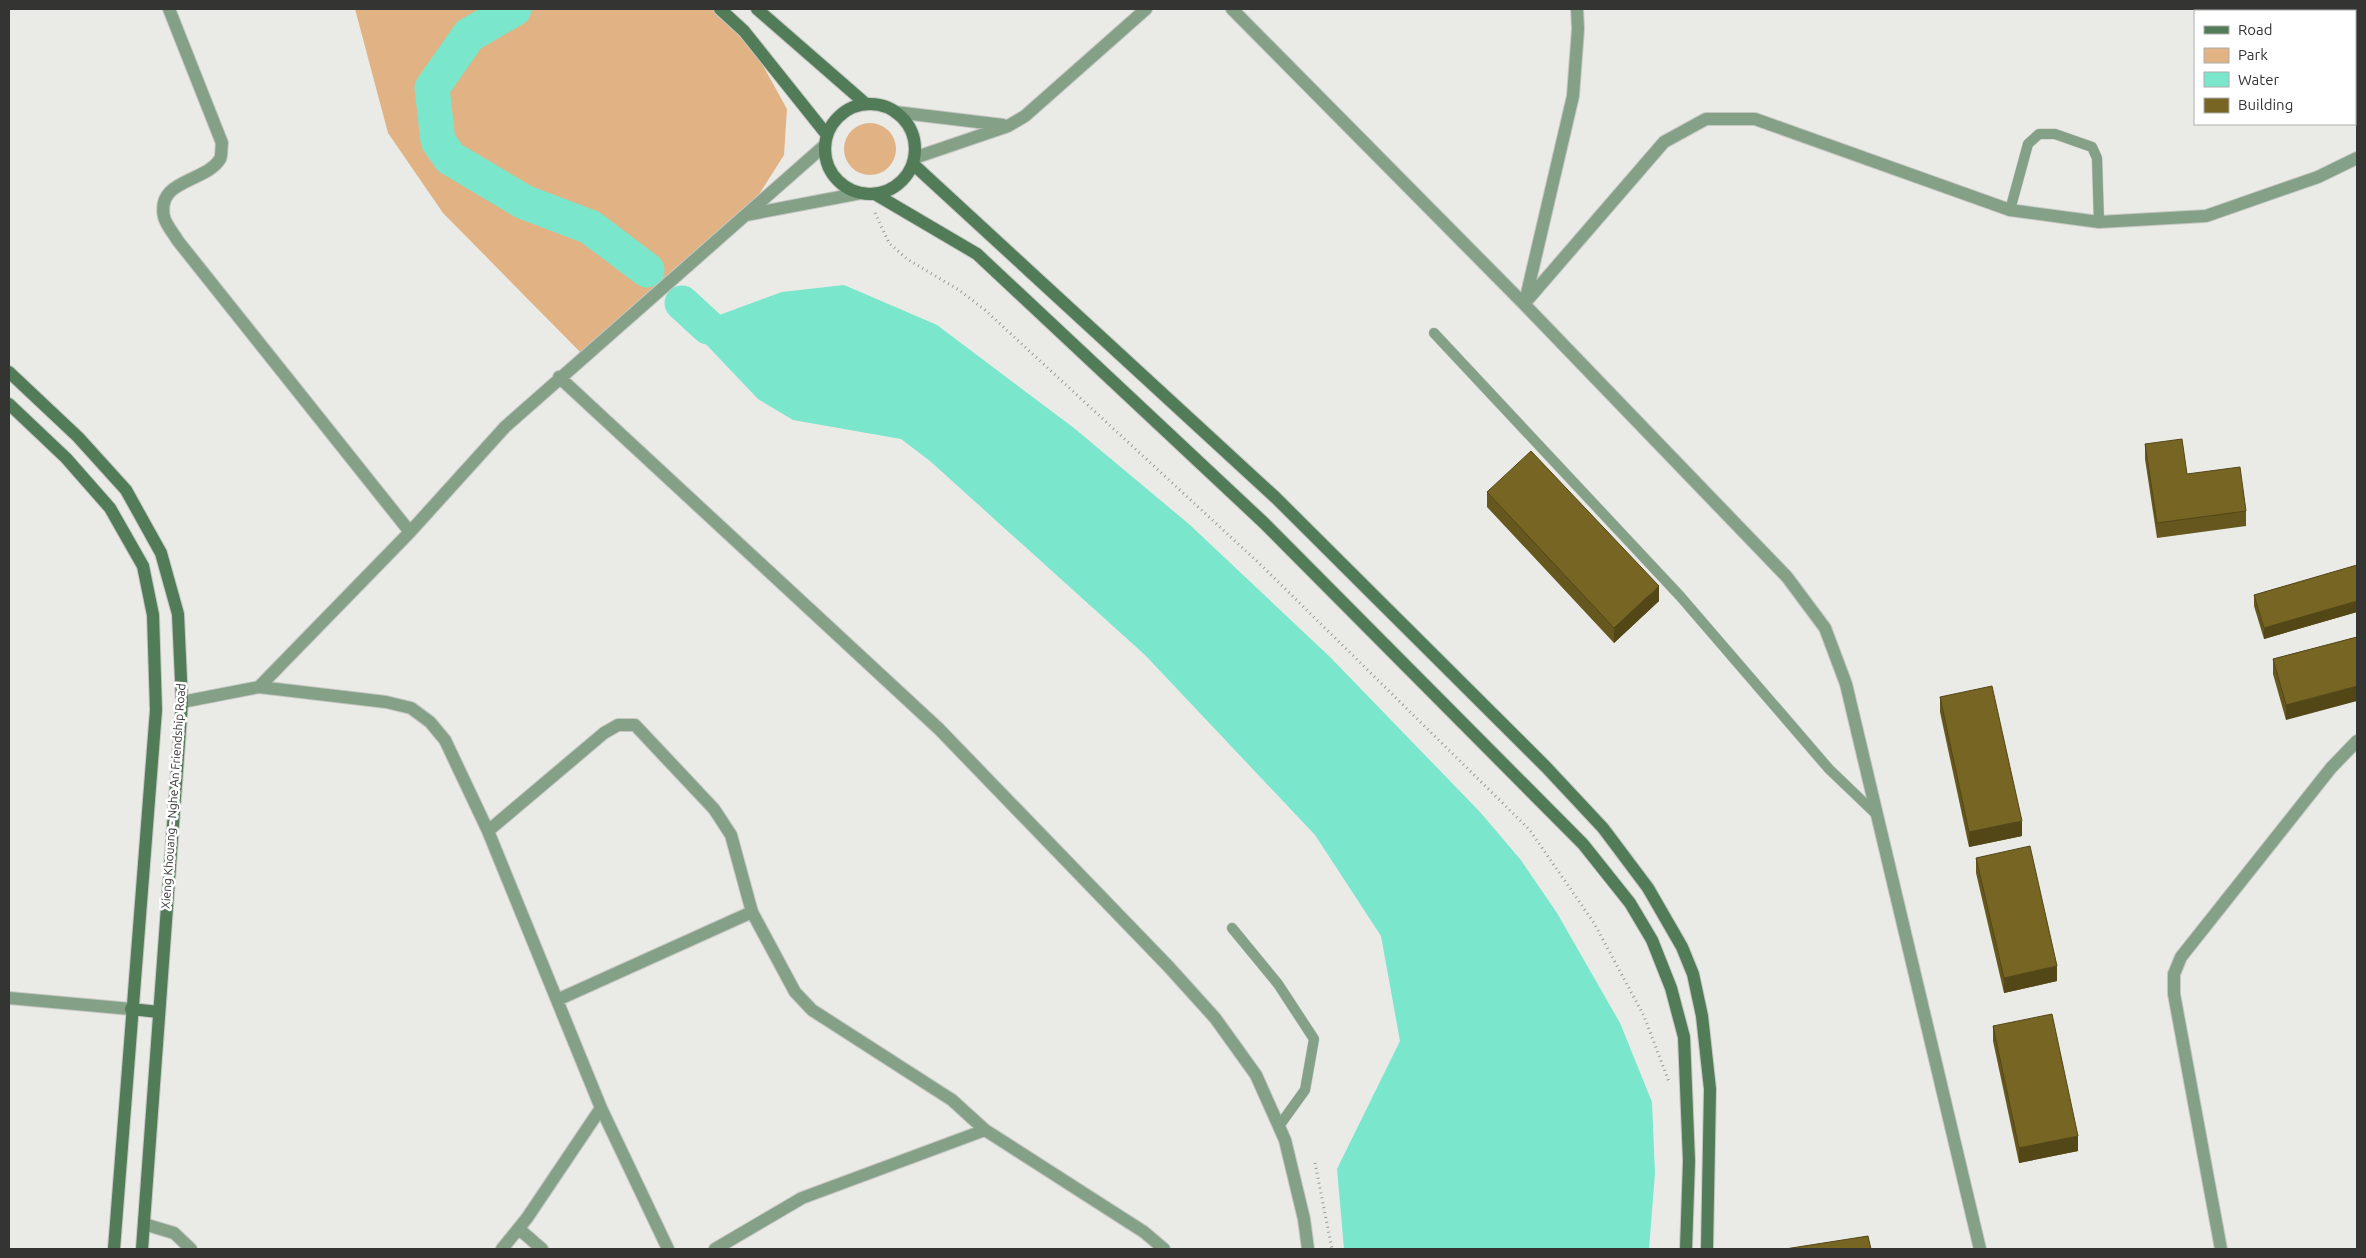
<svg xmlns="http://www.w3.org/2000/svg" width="2366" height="1258" viewBox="0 0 2366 1258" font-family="Ubuntu,sans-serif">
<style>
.green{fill:#e1b384}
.water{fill:#7ae6cb}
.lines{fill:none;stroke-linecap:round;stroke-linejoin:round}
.river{stroke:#7ae6cb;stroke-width:35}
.lane-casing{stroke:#c6c7c3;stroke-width:11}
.street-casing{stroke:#c6c7c3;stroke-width:14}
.secondary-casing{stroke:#c6c7c3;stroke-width:14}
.path{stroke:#999a96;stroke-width:3;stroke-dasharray:1 4;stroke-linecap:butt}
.lane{stroke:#84a187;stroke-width:10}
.street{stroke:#84a187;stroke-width:12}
.secondary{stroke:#527c58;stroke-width:12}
.wall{fill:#65571e}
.shaded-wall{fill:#534718}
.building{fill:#766523;stroke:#534718}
.labels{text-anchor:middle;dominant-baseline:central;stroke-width:5;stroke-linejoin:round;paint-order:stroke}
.street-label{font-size:12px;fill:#343533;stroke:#fff}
</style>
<rect width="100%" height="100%" fill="#eaebe7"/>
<path class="green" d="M355,9H720L744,31L787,109L784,155L746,215L584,356L443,213L388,133Z
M844 149a26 26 0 1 1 52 0a26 26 0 1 1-52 0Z"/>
<path class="water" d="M844,285L937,325L1074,428L1190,525L1330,657L1480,812L1520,859L1557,913L1620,1023L1652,1102L1655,1173L1649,1249H1344L1337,1169L1400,1041L1381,936L1315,835L1145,655L930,461L901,439L793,420L758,399L701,339L714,317L782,292Z"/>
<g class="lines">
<path class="river" d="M514,9L469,35L432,88L438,141L450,158L524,202L590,227L647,270
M682,303L708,327"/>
<g class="lane-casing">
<path id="lane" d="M2010,210L2028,144L2039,134H2055L2092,147L2097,158L2099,222
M1434,333L1680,596L1829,769L1877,815
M1232,928L1278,984L1314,1039L1305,1090L1279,1126"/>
</g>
<g class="street-casing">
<path id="street" d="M169,9L222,143C221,148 222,155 220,159C205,183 156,179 164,217C166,225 174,234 178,241L410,532
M1232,9L1524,304L1787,577L1825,628L1846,684L1980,1249
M895,112L1003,125
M914,158L1008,126L1025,116L1146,9
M746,215L861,193
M1525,302L1573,96L1578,29L1577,9
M1524,304L1664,142L1706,119H1755L2010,210L2099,222L2206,216L2318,177L2357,158
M559,377L939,729L1168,966L1215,1018L1256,1075L1285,1140L1304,1219L1308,1249
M259,687L386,702L411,708L430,722L445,740L488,831L601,1108L668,1249
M182,702L259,687L410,532L505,427L825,145
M488,831L604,733L618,725H635L714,809L731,835L752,912L795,992L812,1010L952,1100L985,1130L1144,1232L1164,1249
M9,998L131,1009
M557,1000L752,912
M144,1224L174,1233L191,1249
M519,1229L542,1249
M502,1249L527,1218L601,1108
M715,1249L802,1198L985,1130
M2221,1249L2174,994V974L2181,957L2331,768L2357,741"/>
</g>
<g class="secondary-casing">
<path id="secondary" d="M720,9L744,31L827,135
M757,9L866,104
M825 149a45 45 0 1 1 90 0a45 45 0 1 1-90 0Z
M913,164L1276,498L1546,767L1603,828L1648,888L1682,947L1693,974L1702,1016L1710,1089L1707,1249
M875,194L977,254L1263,522L1583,844L1630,903L1652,940L1671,988L1684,1037L1689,1161L1686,1249
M9,372L78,437L126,490L161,553L178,614L182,702L142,1249
M9,404L66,458L110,508L143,566L153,615L156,710L114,1249
M131,1009L159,1012"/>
</g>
<path class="path" d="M875,213L889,243L907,259L959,290L985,310L1261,565L1529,829L1594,923L1644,1016L1669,1082
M1315,1163L1332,1249"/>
<use href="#lane" class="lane"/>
<use href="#street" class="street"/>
<use href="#secondary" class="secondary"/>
</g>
<path class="wall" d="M2145,444L2187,474L2246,511V526L2157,538L2145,459Z
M1487,492L1659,601L1614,643L1487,507Z
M2357,565V612L2264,639L2254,606V595Z
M2357,637L2286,720L2273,674V659Z
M1940,697L2022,836L1969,847L1940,712Z
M1976,858L2057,981L2004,993L1976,873Z
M1993,1026L2078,1151L2019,1163L1993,1041Z"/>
<path class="shaded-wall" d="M1659,586V601L1614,643V628Z
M2357,601V612L2264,639V628Z
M2357,686V701L2286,720V705Z
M2022,821V836L1969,847V832Z
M2057,966V981L2004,993V978Z
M2078,1136V1151L2019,1163V1148Z"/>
<path class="building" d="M2182,439L2187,474L2240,467L2246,511L2157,523L2145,444Z
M1531,451L1659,586L1614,628L1487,492Z
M2357,565V601L2264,628L2254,595Z
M2357,637V686L2286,705L2273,659Z
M1992,686L2022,821L1969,832L1940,697Z
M2030,846L2057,966L2004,978L1976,858Z
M2052,1014L2078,1136L2019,1148L1993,1026Z
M1868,1236L1871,1249H1785Z"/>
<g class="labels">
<g class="street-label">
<text transform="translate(173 796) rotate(-86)">Xieng Khouang - Nghe An Friendship Road</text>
</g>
</g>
<rect width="2366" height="1258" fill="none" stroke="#343533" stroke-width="20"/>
<rect x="2194" y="10" width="162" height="115" fill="#ffffff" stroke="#aeaead"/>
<rect x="2204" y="26" width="25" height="8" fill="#527c58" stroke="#aeaead"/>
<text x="2238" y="35" font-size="15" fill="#343533">Road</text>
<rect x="2204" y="48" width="25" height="15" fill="#e1b384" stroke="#aeaead"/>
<text x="2238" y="60" font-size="15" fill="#343533">Park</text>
<rect x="2204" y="72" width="25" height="15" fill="#7ae6cb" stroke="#aeaead"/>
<text x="2238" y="85" font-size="15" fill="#343533">Water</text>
<rect x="2204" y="98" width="25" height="15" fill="#766523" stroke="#aeaead"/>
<text x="2238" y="110" font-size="15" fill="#343533">Building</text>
</svg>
